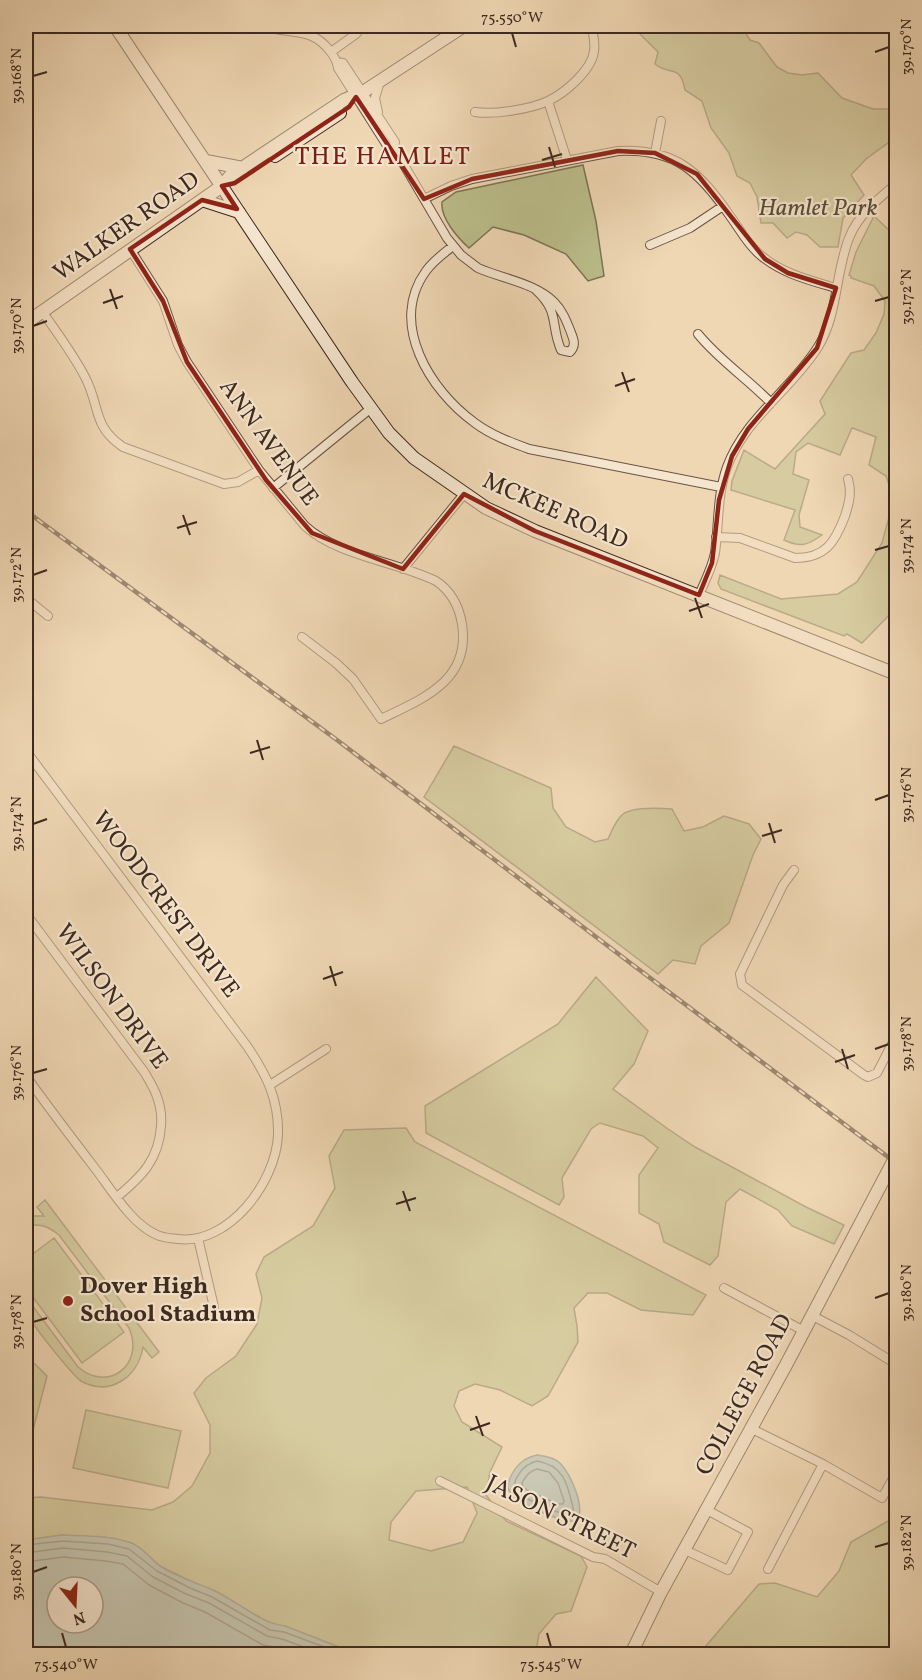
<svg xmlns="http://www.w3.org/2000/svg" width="922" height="1680" viewBox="0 0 922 1680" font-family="Vollkorn,serif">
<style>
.green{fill:#bbbe8b;stroke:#7c7455;stroke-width:1.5;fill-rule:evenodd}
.water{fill:#9cb8b5;stroke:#767f79;stroke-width:1.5;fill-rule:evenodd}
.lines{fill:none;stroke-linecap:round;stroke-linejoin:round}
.shore{stroke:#6c706a;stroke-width:1.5}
.street-casing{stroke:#6a5444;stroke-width:10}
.secondary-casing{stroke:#3d291f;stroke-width:14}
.street{stroke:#f5e5ce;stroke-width:8}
.secondary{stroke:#f5e5ce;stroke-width:12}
.rail-casing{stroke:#3d291f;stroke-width:4.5}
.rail{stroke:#f5e5ce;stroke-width:2;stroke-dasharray:7;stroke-linecap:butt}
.marked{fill:none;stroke:#8f2418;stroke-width:4.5;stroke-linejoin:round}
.ticks{fill:none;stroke:#3d291f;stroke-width:2}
.poi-dot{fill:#8f2418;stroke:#f5e5ce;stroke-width:2}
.labels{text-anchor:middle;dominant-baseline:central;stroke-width:4.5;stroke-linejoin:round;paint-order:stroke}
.park-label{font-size:24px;font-style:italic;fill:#5c4e3a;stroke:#f5e5ce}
.street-label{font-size:24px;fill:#3d291f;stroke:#f5e5ce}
.poi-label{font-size:24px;font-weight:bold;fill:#3d291f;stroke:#f5e5ce;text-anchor:start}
.neighbourhood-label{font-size:26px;letter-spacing:1.5px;fill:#7a1f14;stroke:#f5e5ce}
.neatline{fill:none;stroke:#3d291f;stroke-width:2}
.ticks-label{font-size:15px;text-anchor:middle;fill:#3d291f}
</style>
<rect width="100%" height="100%" fill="#efd7b4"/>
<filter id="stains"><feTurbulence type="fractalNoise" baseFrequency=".00333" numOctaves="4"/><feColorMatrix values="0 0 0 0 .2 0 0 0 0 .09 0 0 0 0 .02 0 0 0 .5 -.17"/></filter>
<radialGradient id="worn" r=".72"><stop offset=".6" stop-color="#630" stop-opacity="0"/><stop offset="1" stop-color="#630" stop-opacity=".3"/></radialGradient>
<path class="green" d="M639,26H741L750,40L759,43L777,67L788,73L802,75L818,73L842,98L873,109H896V137L866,159L851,175L864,195L843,218L838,247H820L807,235L796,232L787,238L773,223H761L757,197L750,183L737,176L729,153L711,128L702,101L685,90C680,63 671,77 655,64L658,52L638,32Z
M583,165L596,221L604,276L588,281L566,254L524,235L493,227L469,248C458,238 440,218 442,202L456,192Z
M874,216L890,231L896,228V608L862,643L847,634L844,636L721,589L718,583L720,575L781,599L838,594L857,582L882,543L894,499L886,476L869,465L876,437L855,429L852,428L840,455L808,443L796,452L793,474L809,480L799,515L800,527L822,535C808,545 801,548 784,540L795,510L731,490L732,481L744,450L775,469L825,414L820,401L851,353L864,350L876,333L884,314L885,301L874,286L851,278V276L849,275L856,252Z
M454,746L551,788L553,808L566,827L595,842L608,839C611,832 615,823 620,817C628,806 659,808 672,809L684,831L703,827L724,816L749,824L761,839L753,855L729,923L701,946L695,964L673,960L658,974L424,797Z
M596,977L648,1031L634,1064L613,1089L668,1129L695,1147L806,1207L844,1225L834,1244L792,1226L778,1210L740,1189L726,1202L718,1256L710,1265L664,1242L659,1224L639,1213V1175L658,1148L643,1136L600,1123L591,1129L562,1178L564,1197L559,1205L426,1133L425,1106L558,1024Z
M406,1128L415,1142L706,1295L693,1315L641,1310L607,1293H588L574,1308L577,1326L578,1342L548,1396L532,1406L500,1390L475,1384L459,1391L454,1406L462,1422L502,1447L490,1472L486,1495L506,1521L581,1556L587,1567L571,1611L556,1614L539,1634L536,1651L539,1654H357L285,1626L273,1625L215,1591L192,1582L160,1566L142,1550L132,1543L110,1538L62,1535L26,1540V1498L41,1497L152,1510L173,1502L192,1486L210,1453V1425L194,1393L206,1378L236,1356L257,1324L262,1298L256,1274L264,1257L313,1226L335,1188L329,1156L344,1130ZM467,1487L477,1513L463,1542L431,1551L389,1540L391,1522L416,1491Z
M45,1200L159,1352L152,1358L143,1347C138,1377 110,1397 81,1381C73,1376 27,1319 26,1311C25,1307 26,1301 26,1297L78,1367C108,1393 145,1365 129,1328L59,1235C48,1226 39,1223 26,1226V1216H44L37,1207Z
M54,1238L124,1332L82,1363L26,1288V1259Z
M26,1359L35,1364L47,1376L26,1457Z
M86,1410L181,1431L168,1488L73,1468Z
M896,1519V1654H699L759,1584L775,1583L817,1597L839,1571L851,1542L890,1520Z"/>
<path class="water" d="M537,1455C544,1456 554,1457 560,1463C570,1474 586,1506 577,1521C563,1524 512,1503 508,1488C507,1483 510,1478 512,1474C518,1463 525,1458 537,1455Z
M62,1535C84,1536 110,1535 131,1543C143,1547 150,1559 160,1566C177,1577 197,1583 215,1591C238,1602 260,1623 285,1626L357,1654H26V1540ZM57,1587H93V1623H57Z"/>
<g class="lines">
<path class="shore" d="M537,1461C566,1466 568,1487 574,1512L573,1515C561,1515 519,1499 515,1487C514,1483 516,1478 519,1474C523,1467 529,1463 537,1461Z
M537,1469L549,1472L558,1483L564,1501L563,1504H557L527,1490L523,1487L522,1483C526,1476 529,1471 537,1469Z
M26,1545L63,1541L108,1544L129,1549L157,1571L190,1588L212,1597L270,1630L284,1632L343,1654
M26,1553L63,1548L107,1552L127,1556L153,1577L186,1594L209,1603L267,1636L282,1639L323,1654
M26,1562L63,1557L106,1561L123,1564L149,1585L183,1603L205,1612L263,1645L280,1648L298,1654"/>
<g class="street-casing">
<path id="street" d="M265,26C289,35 311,26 330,51C334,56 337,61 338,68L388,147L394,148
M331,52L356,34L363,26
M337,62L343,63L395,142L394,148L447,238L461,255L478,268C503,279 535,283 554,302C562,310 566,320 570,330C573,338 577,345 570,352L561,350C550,324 560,312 536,290
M548,101L567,160
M378,112L375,98L380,81
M475,112C494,115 531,109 548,101C565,93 592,70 594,51C595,45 594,39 593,33
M655,153L661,121
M424,199L451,186L472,179L618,151C675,148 699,171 730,216C739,228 746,242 758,253C780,273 808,280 836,288
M650,245L690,228L723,206
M453,246C443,254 433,261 426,271C388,323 430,391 475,423C491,435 510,442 529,449L721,487
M130,249L163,301L178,345L187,362L259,470L305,526C338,556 395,561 436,581C451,591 459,606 462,624C471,681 422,699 381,719L353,679L336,663L302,637
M42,311C57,333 74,355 86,379C100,407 93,427 123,447L224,484L238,482L259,470
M698,334C719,360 748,379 771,403
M273,488L370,409
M716,537L740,538L795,558C826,558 835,542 845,516C849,503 852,493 848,479
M403,569L464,494
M699,595C705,581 712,568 715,553C719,523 717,495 727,467C745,418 791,390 818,347C838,315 835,274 849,238C858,215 878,199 896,184
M26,598L48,616
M26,751L247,1046C266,1074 279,1099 278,1135C276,1182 229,1245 178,1239C170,1238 162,1238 155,1234C131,1223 111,1189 94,1167C71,1137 48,1107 26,1076
M794,870L783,885L740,974L742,985L864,1075L868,1077L877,1073L896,1036
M26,914L145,1073C148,1079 153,1086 156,1094C160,1104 162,1116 161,1126C159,1160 141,1177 117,1197
M270,1085L326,1049
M198,1238L214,1307
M724,1288L804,1331
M811,1315L849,1335L896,1364
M750,1428L823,1464L882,1498L896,1473
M440,1481L593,1557L605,1559L661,1592
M685,1550L728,1570L748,1532L707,1510
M768,1569L823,1464"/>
</g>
<g class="secondary-casing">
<path id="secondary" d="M115,26L352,382L389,433L414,458L486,508L535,531L896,674
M275,156L340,113
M206,161L243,168
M202,200L239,212
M26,323L222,186L230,176L344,100L363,92L464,26
M631,1654L661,1592L786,1365L896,1156"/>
</g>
<use href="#street" class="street"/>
<use href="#secondary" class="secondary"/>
<g class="rail-casing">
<path id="rail" d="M26,511L337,740L629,962L896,1163"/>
</g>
<use href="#rail" class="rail"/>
</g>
<path d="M0 0H922V1680H0ZM356,97L424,199L472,179L618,151L655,153L697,174L765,259L788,273L836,288L817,348L748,429L732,456L719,500L712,563L699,595L535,531L464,494L403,569L312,533L266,480L187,362L163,301L130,249L202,200L237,209L222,186L235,183L349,107Z" fill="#efd7b4" fill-opacity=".55" fill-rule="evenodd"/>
<path class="marked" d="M356,97L424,199L472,179L618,151L655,153L697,174L765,259L788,273L836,288L817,348L748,429L732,456L719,500L712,563L699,595L535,531L464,494L403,569L312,533L266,480L187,362L163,301L130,249L202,200L237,209L222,186L235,183L349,107Z"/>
<path class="ticks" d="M512,33L516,47M875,52L889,47M33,76L47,72M549,147L555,167M542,160L562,154M110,289L117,309M875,301L889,297M103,303L123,296M33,326L47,321M622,372L629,392M615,386L635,379M183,515L190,535M177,528L197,522M875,550L889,546M33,575L47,570M695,598L702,618M689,611L709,604M257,740L263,760M250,753L270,747M875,800L889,795M769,823L775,843M33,824L47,819M762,836L782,830M330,966L336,986M323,979L343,972M842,1049L848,1069M875,1049L889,1044M835,1062L855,1055M33,1073L47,1069M403,1191L410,1211M396,1204L416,1198M875,1298L889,1293M33,1322L47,1318M476,1416L483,1436M470,1430L490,1423M875,1547L889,1543M33,1572L47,1567M62,1633L66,1647M547,1633L551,1647"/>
<circle class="poi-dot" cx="68" cy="1301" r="6"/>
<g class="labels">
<g class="park-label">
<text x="818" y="209">Hamlet Park</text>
</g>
<g class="street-label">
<text transform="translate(127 227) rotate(-35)">WALKER ROAD</text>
<text transform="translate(268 443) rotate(54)">ANN AVENUE</text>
<text transform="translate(555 512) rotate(24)">MCKEE ROAD</text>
<text transform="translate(165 905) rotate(53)">WOODCREST DRIVE</text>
<text transform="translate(111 997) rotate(54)">WILSON DRIVE</text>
<text transform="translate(745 1395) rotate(-62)">COLLEGE ROAD</text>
<text transform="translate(560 1518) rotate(26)">JASON STREET</text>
</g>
<g class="poi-label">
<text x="80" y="1287">Dover High<tspan x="80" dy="28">School Stadium</tspan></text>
</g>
<g class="neighbourhood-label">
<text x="383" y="157">THE HAMLET</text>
</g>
</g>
<rect width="922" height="1680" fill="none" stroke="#efd7b4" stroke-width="66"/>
<g transform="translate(75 1605) rotate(162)"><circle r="28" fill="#f5e5ce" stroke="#ab9a88" stroke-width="1.5"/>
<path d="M0-4.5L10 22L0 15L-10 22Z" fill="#8f2418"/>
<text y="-9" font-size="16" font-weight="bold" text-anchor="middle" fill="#3d291f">N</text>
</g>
<rect x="33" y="33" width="856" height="1614" class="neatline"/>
<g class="ticks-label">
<text x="512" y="22">75.550°W</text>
<text transform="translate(906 47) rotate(-90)" y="5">39.170°N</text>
<text transform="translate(16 76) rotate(-90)" y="5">39.168°N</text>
<text transform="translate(906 297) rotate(-90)" y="5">39.172°N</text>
<text transform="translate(16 326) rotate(-90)" y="5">39.170°N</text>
<text transform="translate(906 546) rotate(-90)" y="5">39.174°N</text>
<text transform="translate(16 575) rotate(-90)" y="5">39.172°N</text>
<text transform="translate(906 795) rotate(-90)" y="5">39.176°N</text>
<text transform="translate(16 824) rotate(-90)" y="5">39.174°N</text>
<text transform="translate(906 1044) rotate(-90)" y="5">39.178°N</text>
<text transform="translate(16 1073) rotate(-90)" y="5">39.176°N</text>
<text transform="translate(906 1293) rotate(-90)" y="5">39.180°N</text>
<text transform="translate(16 1322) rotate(-90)" y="5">39.178°N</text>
<text transform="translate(906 1543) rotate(-90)" y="5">39.182°N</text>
<text transform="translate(16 1572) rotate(-90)" y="5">39.180°N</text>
<text x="66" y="1669">75.540°W</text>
<text x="551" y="1669">75.545°W</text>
</g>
<rect width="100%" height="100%" filter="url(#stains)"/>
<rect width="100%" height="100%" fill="url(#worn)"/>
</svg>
